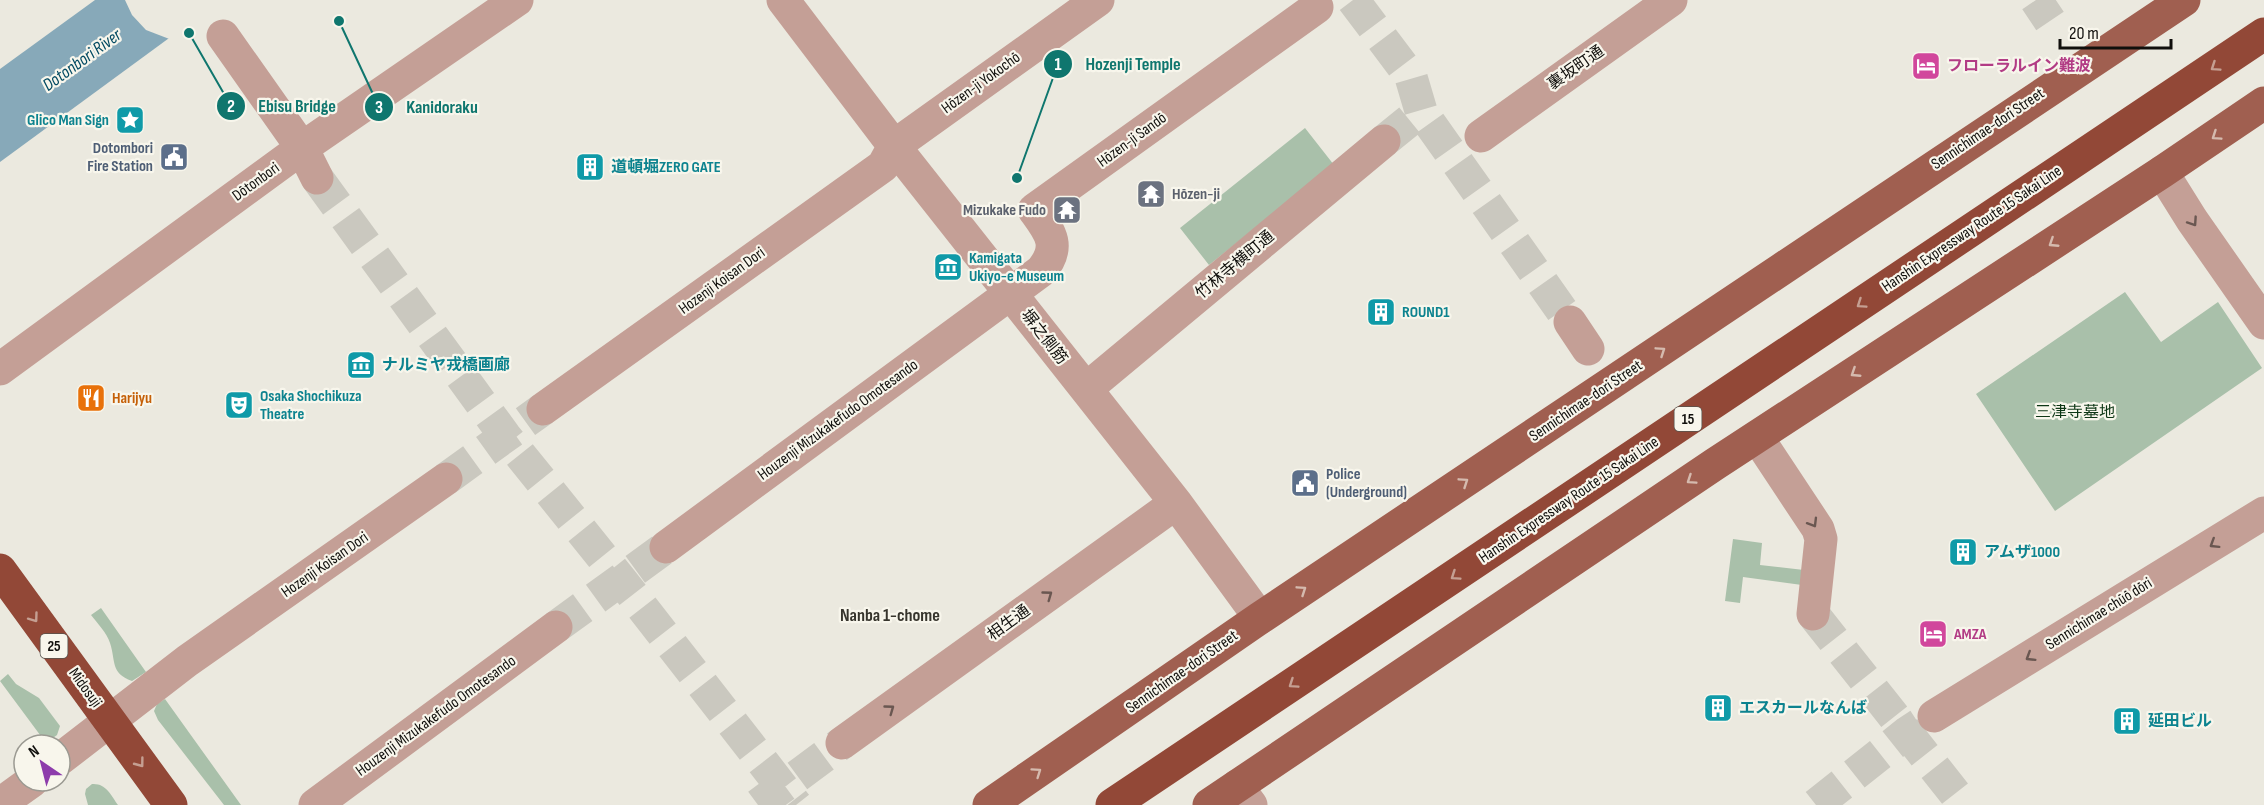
<svg xmlns="http://www.w3.org/2000/svg" width="2264" height="805" viewBox="0 0 2264 805" font-family="'Sofia Sans Condensed','Noto Sans JP',sans-serif">
<style>
.green{fill:#a9c0aa}
.water{fill:#87a9b9}
.pier{fill:#ebe9df}
.lines{fill:none;stroke-linecap:round;stroke-linejoin:round}
.minor-tunnel{stroke:#cac8bf;stroke-width:33;stroke-dasharray:33 16;stroke-linecap:butt}
.minor{stroke:#c49f96;stroke-width:33}
.major{stroke:#a05f50;stroke-width:33}
.highway{stroke:#924837;stroke-width:33}
.oneway{stroke:#c59f92}
.oneway2{stroke:#d5baae}
.oneway3{stroke:#6a5751}
.labels{text-anchor:middle;dominant-baseline:central;stroke-width:4.5;stroke-linejoin:round;paint-order:stroke}
.shield{fill:#f8f6ec;stroke:#56544f;stroke-width:1.5}
.shield-label{font-size:15px;font-weight:bold;fill:#100f0c}
.hotel-label{font-size:16px;font-weight:bold;fill:#b23c85;stroke:#f8f6ec;text-anchor:start}
.street-label{font-size:16px;fill:#100f0c;stroke:#f8f6ec}
.culture-label{font-size:16px;font-weight:bold;fill:#0d838f;stroke:#f8f6ec;text-anchor:start}
.service-label{font-size:16px;font-weight:bold;fill:#4e5e75;stroke:#f8f6ec;text-anchor:end}
.worship-label{font-size:16px;font-weight:bold;fill:#5b616d;stroke:#f8f6ec;text-anchor:start}
.food-label{font-size:16px;font-weight:bold;fill:#c56008;stroke:#f8f6ec;text-anchor:start}
.park-label{font-size:16px;fill:#0e3716;stroke:#f8f6ec}
.water-label{font-size:18px;font-style:italic;fill:#024a62;stroke:#f8f6ec}
.neighbourhood-label{font-size:18px;font-weight:bold;fill:#37352d;stroke:#f8f6ec}
.leader{fill:none;stroke:#0f766e;stroke-width:2}
.callout-dot{fill:#0f766e;stroke:#f8f6ec;stroke-width:2}
.mark-label{font-size:18px;text-anchor:middle;font-weight:bold;fill:#fff}
.callout-label{font-size:18px;text-anchor:middle;font-weight:bold;fill:#0f766e;stroke:#f8f6ec;stroke-width:4.5;stroke-linejoin:round;paint-order:stroke}
</style>
<rect width="100%" height="100%" fill="#ebe9df"/>
<path class="green" d="M1305,128L1334,165L1209,265L1180,228Z
M2125,292L2161,342L2218,302L2262,368L2055,511L1976,394Z
M1733,539L1762,543L1760,565L1804,570L1802,585L1743,577L1740,603L1725,601Z
M101,608L146,672L132,681C110,673 116,661 110,643C107,633 97,623 91,615Z
M8,674L16,684L39,698L60,726L57,735L46,743L0,681Z
M165,699L241,805H224L158,720L154,711L157,704Z
M92,784C106,783 111,795 118,805H88L85,794L86,789Z"/>
<path class="water" d="M95,0H221L0,162V69Z"/>
<path class="pier" d="M125,0H224L172,40L146,30L132,15Z"/>
<g class="lines">
<path class="minor-tunnel" d="M1353,0L1411,77L1421,111L1570,322
M2036,0L2050,21
M1384,141L1421,111
M317,178L505,436L621,580L796,805
M446,479L543,409
M1813,614L1964,805
M556,627L666,547
M758,805L842,743
M1816,805L1908,732L1925,721"/>
<path class="minor" d="M783,0L894,146L1176,503L1260,618
M223,36L302,148L317,178
M1481,136L1671,0
M2162,172L2192,220L2264,323
M1570,322L1588,349
M0,369L302,148L517,0
M1086,389L1384,141
M543,409L883,166L894,146L1098,0
M1757,437L1818,529L1821,539L1813,614
M666,547L1041,271C1062,246 1050,232 1034,210L1317,7
M1934,716L2264,513
M842,743L1176,503
M60,759L187,661L446,479
M1237,786L1251,805
M0,804L32,781
M315,805L556,627"/>
<path class="major" d="M989,805L1260,618L2184,0
M1209,805L1715,464L2162,172L2264,103"/>
<path class="highway" d="M0,570L171,805
M1112,805L2264,34"/>
</g>
<defs><path id="oneway-chevron" d="M-2-3.5L2.5 0L-2 3.5" fill="none" stroke-width="1.6" stroke-linecap="round" stroke-linejoin="round" transform="scale(1.5)"/></defs>
<g class="oneway">
<use href="#oneway-chevron" transform="translate(2215 67) rotate(146)"/>
<use href="#oneway-chevron" transform="translate(1861 304) rotate(146)"/>
<use href="#oneway-chevron" transform="translate(1455 576) rotate(146)"/>
<use href="#oneway-chevron" transform="translate(34 618) rotate(54)"/>
<use href="#oneway-chevron" transform="translate(1293 684) rotate(146)"/>
<use href="#oneway-chevron" transform="translate(140 763) rotate(53)"/>
</g>
<g class="oneway2">
<use href="#oneway-chevron" transform="translate(2216 136) rotate(146)"/>
<use href="#oneway-chevron" transform="translate(2053 243) rotate(147)"/>
<use href="#oneway-chevron" transform="translate(1661 351) rotate(-34)"/>
<use href="#oneway-chevron" transform="translate(1855 373) rotate(147)"/>
<use href="#oneway-chevron" transform="translate(1691 480) rotate(146)"/>
<use href="#oneway-chevron" transform="translate(1464 482) rotate(-34)"/>
<use href="#oneway-chevron" transform="translate(1302 590) rotate(-34)"/>
<use href="#oneway-chevron" transform="translate(1037 772) rotate(-35)"/>
</g>
<g class="oneway3">
<use href="#oneway-chevron" transform="translate(2193 222) rotate(56)"/>
<use href="#oneway-chevron" transform="translate(1813 523) rotate(59)"/>
<use href="#oneway-chevron" transform="translate(2214 544) rotate(148)"/>
<use href="#oneway-chevron" transform="translate(1048 595) rotate(-36)"/>
<use href="#oneway-chevron" transform="translate(2030 657) rotate(148)"/>
<use href="#oneway-chevron" transform="translate(890 709) rotate(-36)"/>
</g>
<defs>
<g id="hotel-square" transform="scale(1.5)"><rect x="-9" y="-9" width="18" height="18" rx="4" fill="#d1479c" stroke="#f8f6ec"/><path d="M-6-4.5h1.5V1H6V5H4.5V3h-9V5H-6ZM-4 0a1.8 1.8 0 1 1 3.6 0ZM.5 0V-2.5h3Q6-2.5 6 0Z" fill="#fff"/></g>
<g id="sight-square" transform="scale(1.5)"><rect x="-9" y="-9" width="18" height="18" rx="4" fill="#0f9aa8" stroke="#f8f6ec"/><path d="M0-6L1.8-2.2L6-1.7L2.9 1.2L3.7 5.4L0 3.3L-3.7 5.4L-2.9 1.2L-6-1.7L-1.8-2.2Z" fill="#fff"/></g>
<g id="civic-square" transform="scale(1.5)"><rect x="-9" y="-9" width="18" height="18" rx="4" fill="#5c6f8a" stroke="#f8f6ec"/><path d="M-.6-6.5H3V-4.5H.6V-3L4-1V1h2V6H-6V1h2V-1L-.6-3ZM-1.2 2.5V6h2.4V2.5Z" fill="#fff"/></g>
<g id="building-square" transform="scale(1.5)"><rect x="-9" y="-9" width="18" height="18" rx="4" fill="#0f9aa8" stroke="#f8f6ec"/><path d="M-4-6H4V6H1V3H-1V6H-4ZM-2.5-4.3h1.7v1.8h-1.7ZM.8-4.3h1.7v1.8H.8ZM-2.5-1h1.7V.8h-1.7ZM.8-1h1.7V.8H.8Z" fill="#fff"/></g>
<g id="temple-square" transform="scale(1.5)"><rect x="-9" y="-9" width="18" height="18" rx="4" fill="#6b7280" stroke="#f8f6ec"/><path d="M0-6L5-2H3V0L6.5 2.5H4V6H1.5V3h-3V6H-4V2.5H-6.5L-3 0V-2H-5Z" fill="#fff"/></g>
<g id="museum-square" transform="scale(1.5)"><rect x="-9" y="-9" width="18" height="18" rx="4" fill="#0f9aa8" stroke="#f8f6ec"/><path d="M0-6L6-3V-2H-6V-3ZM-5-1h2V3h-2ZM-1-1h2V3h-2ZM3-1h2V3H3ZM-6 4H6V6H-6Z" fill="#fff"/></g>
<g id="restaurant-square" transform="scale(1.5)"><rect x="-9" y="-9" width="18" height="18" rx="4" fill="#e8710a" stroke="#f8f6ec"/><path d="M-5-6h1v4h1v-4h1v4h1v-4h1v5L-1.5 .5V6h-2V.5L-5-1ZM5-6V6H3V1.5H1.5Q1.5-4 5-6Z" fill="#fff"/></g>
<g id="theatre-square" transform="scale(1.5)"><rect x="-9" y="-9" width="18" height="18" rx="4" fill="#0f9aa8" stroke="#f8f6ec"/><path d="M-5-5.5Q0-4 5-5.5V0Q5 5 0 6Q-5 5-5 0ZM-3.3-2.5H-1v1.5H-3.3ZM1-2.5H3.3v1.5H1ZM-2.8 1Q0 5.5 2.8 1Z" fill="#fff"/></g>
</defs>
<g fill-rule="evenodd">
<use href="#hotel-square" x="1926" y="66"/>
<use href="#sight-square" x="130" y="120"/>
<use href="#civic-square" x="174" y="157"/>
<use href="#building-square" x="590" y="167"/>
<use href="#temple-square" x="1151" y="194"/>
<use href="#temple-square" x="1067" y="210"/>
<use href="#museum-square" x="948" y="267"/>
<use href="#building-square" x="1381" y="312"/>
<use href="#museum-square" x="361" y="365"/>
<use href="#restaurant-square" x="91" y="398"/>
<use href="#theatre-square" x="239" y="405"/>
<use href="#civic-square" x="1305" y="483"/>
<use href="#building-square" x="1963" y="552"/>
<use href="#hotel-square" x="1933" y="634"/>
<use href="#building-square" x="1718" y="708"/>
<use href="#building-square" x="2127" y="721"/>
</g>
<g class="labels">
<g class="shield">
<rect x="1674.5" y="407" width="27" height="24" rx="4.5"/>
<rect x="40.5" y="634" width="27" height="24" rx="4.5"/>
</g>
<g class="shield-label">
<text x="1688" y="419">15</text>
<text x="54" y="646">25</text>
</g>
<g class="hotel-label">
<text x="1947" y="66">フローラルイン難波</text>
<text x="1954" y="634">AMZA</text>
</g>
<g class="street-label">
<text transform="translate(1576 68) rotate(-35)">裏坂町通</text>
<text transform="translate(981 83) rotate(-36)">Hōzen-ji Yokochō</text>
<text transform="translate(1988 129) rotate(-34)">Sennichimae-dori Street</text>
<text transform="translate(1132 140) rotate(-36)">Hōzen-ji Sandō</text>
<text transform="translate(256 182) rotate(-36)">Dōtonbori</text>
<text transform="translate(1972 229) rotate(-34)">Hanshin Expressway Route 15 Sakai Line</text>
<text transform="translate(1235 265) rotate(-40)">竹林寺横町通</text>
<text transform="translate(722 281) rotate(-36)">Hozenji Koisan Dori</text>
<text transform="translate(1044 337) rotate(52)">塀之側筋</text>
<text transform="translate(1586 401) rotate(-34)">Sennichimae-dori Street</text>
<text transform="translate(838 420) rotate(-36)">Houzenji Mizukakefudo Omotesando</text>
<text transform="translate(1569 500) rotate(-34)">Hanshin Expressway Route 15 Sakai Line</text>
<text transform="translate(325 565) rotate(-35)">Hozenji Koisan Dori</text>
<text transform="translate(2099 614) rotate(-32)">Sennichimae chūō dōri</text>
<text transform="translate(1009 623) rotate(-36)">相生通</text>
<text transform="translate(1182 672) rotate(-35)">Sennichimae-dori Street</text>
<text transform="translate(85 688) rotate(54)">Midosuji</text>
<text transform="translate(436 716) rotate(-36)">Houzenji Mizukakefudo Omotesando</text>
</g>
<g class="culture-label">
<text x="109" y="120" text-anchor="end">Glico Man Sign</text>
<text x="611" y="167">道頓堀ZERO GATE</text>
<text x="969" y="258">Kamigata<tspan x="969" dy="18">Ukiyo-e Museum</tspan></text>
<text x="1402" y="312">ROUND1</text>
<text x="382" y="365">ナルミヤ戎橋画廊</text>
<text x="260" y="396">Osaka Shochikuza<tspan x="260" dy="18">Theatre</tspan></text>
<text x="1984" y="552">アムザ1000</text>
<text x="1739" y="708">エスカールなんば</text>
<text x="2148" y="721">延田ビル</text>
</g>
<g class="service-label">
<text x="153" y="148">Dotombori<tspan x="153" dy="18">Fire Station</tspan></text>
<text x="1326" y="474" text-anchor="start">Police<tspan x="1326" dy="18">(Underground)</tspan></text>
</g>
<g class="worship-label">
<text x="1172" y="194">Hōzen-ji</text>
<text x="1046" y="210" text-anchor="end">Mizukake Fudo</text>
</g>
<g class="food-label">
<text x="112" y="398">Harijyu</text>
</g>
<g class="park-label">
<text x="2075" y="412">三津寺墓地</text>
</g>
<g class="water-label">
<text transform="translate(82 60) rotate(-36)">Dotonbori River</text>
</g>
<g class="neighbourhood-label">
<text x="890" y="615">Nanba 1-chome</text>
</g>
</g>
<path class="leader" d="M1017 178L1058 64M189 33L231 106M339 21L379 107"/>
<g class="callout-dot">
<circle cx="1017" cy="178" r="6"/>
<circle cx="189" cy="33" r="6"/>
<circle cx="339" cy="21" r="6"/>
<circle cx="1058" cy="64" r="15"/>
<circle cx="231" cy="106" r="15"/>
<circle cx="379" cy="107" r="15"/>
</g>
<g class="mark-label">
<text x="1058" y="70">1</text>
<text x="231" y="112">2</text>
<text x="379" y="113">3</text>
</g>
<g class="callout-label">
<text x="1133" y="70">Hozenji Temple</text>
<text x="297" y="112">Ebisu Bridge</text>
<text x="442" y="113">Kanidoraku</text>
</g>
<g transform="translate(42 763) rotate(325)"><circle r="28" fill="#f8f6ec" stroke="#9b9a92" stroke-width="1.5"/>
<path d="M0-4.5L10 22L0 15L-10 22Z" fill="#8d3cab"/>
<text y="-9" font-size="16" font-weight="bold" text-anchor="middle" fill="#100f0c">N</text>
</g>
<path d="M2060 39v9h111v-9" fill="none" stroke="#100f0c" stroke-width="3"/>
<text x="2069" y="39" font-size="18" fill="#100f0c" stroke="#f8f6ec" stroke-width="4.5" paint-order="stroke">20 m</text>
</svg>
